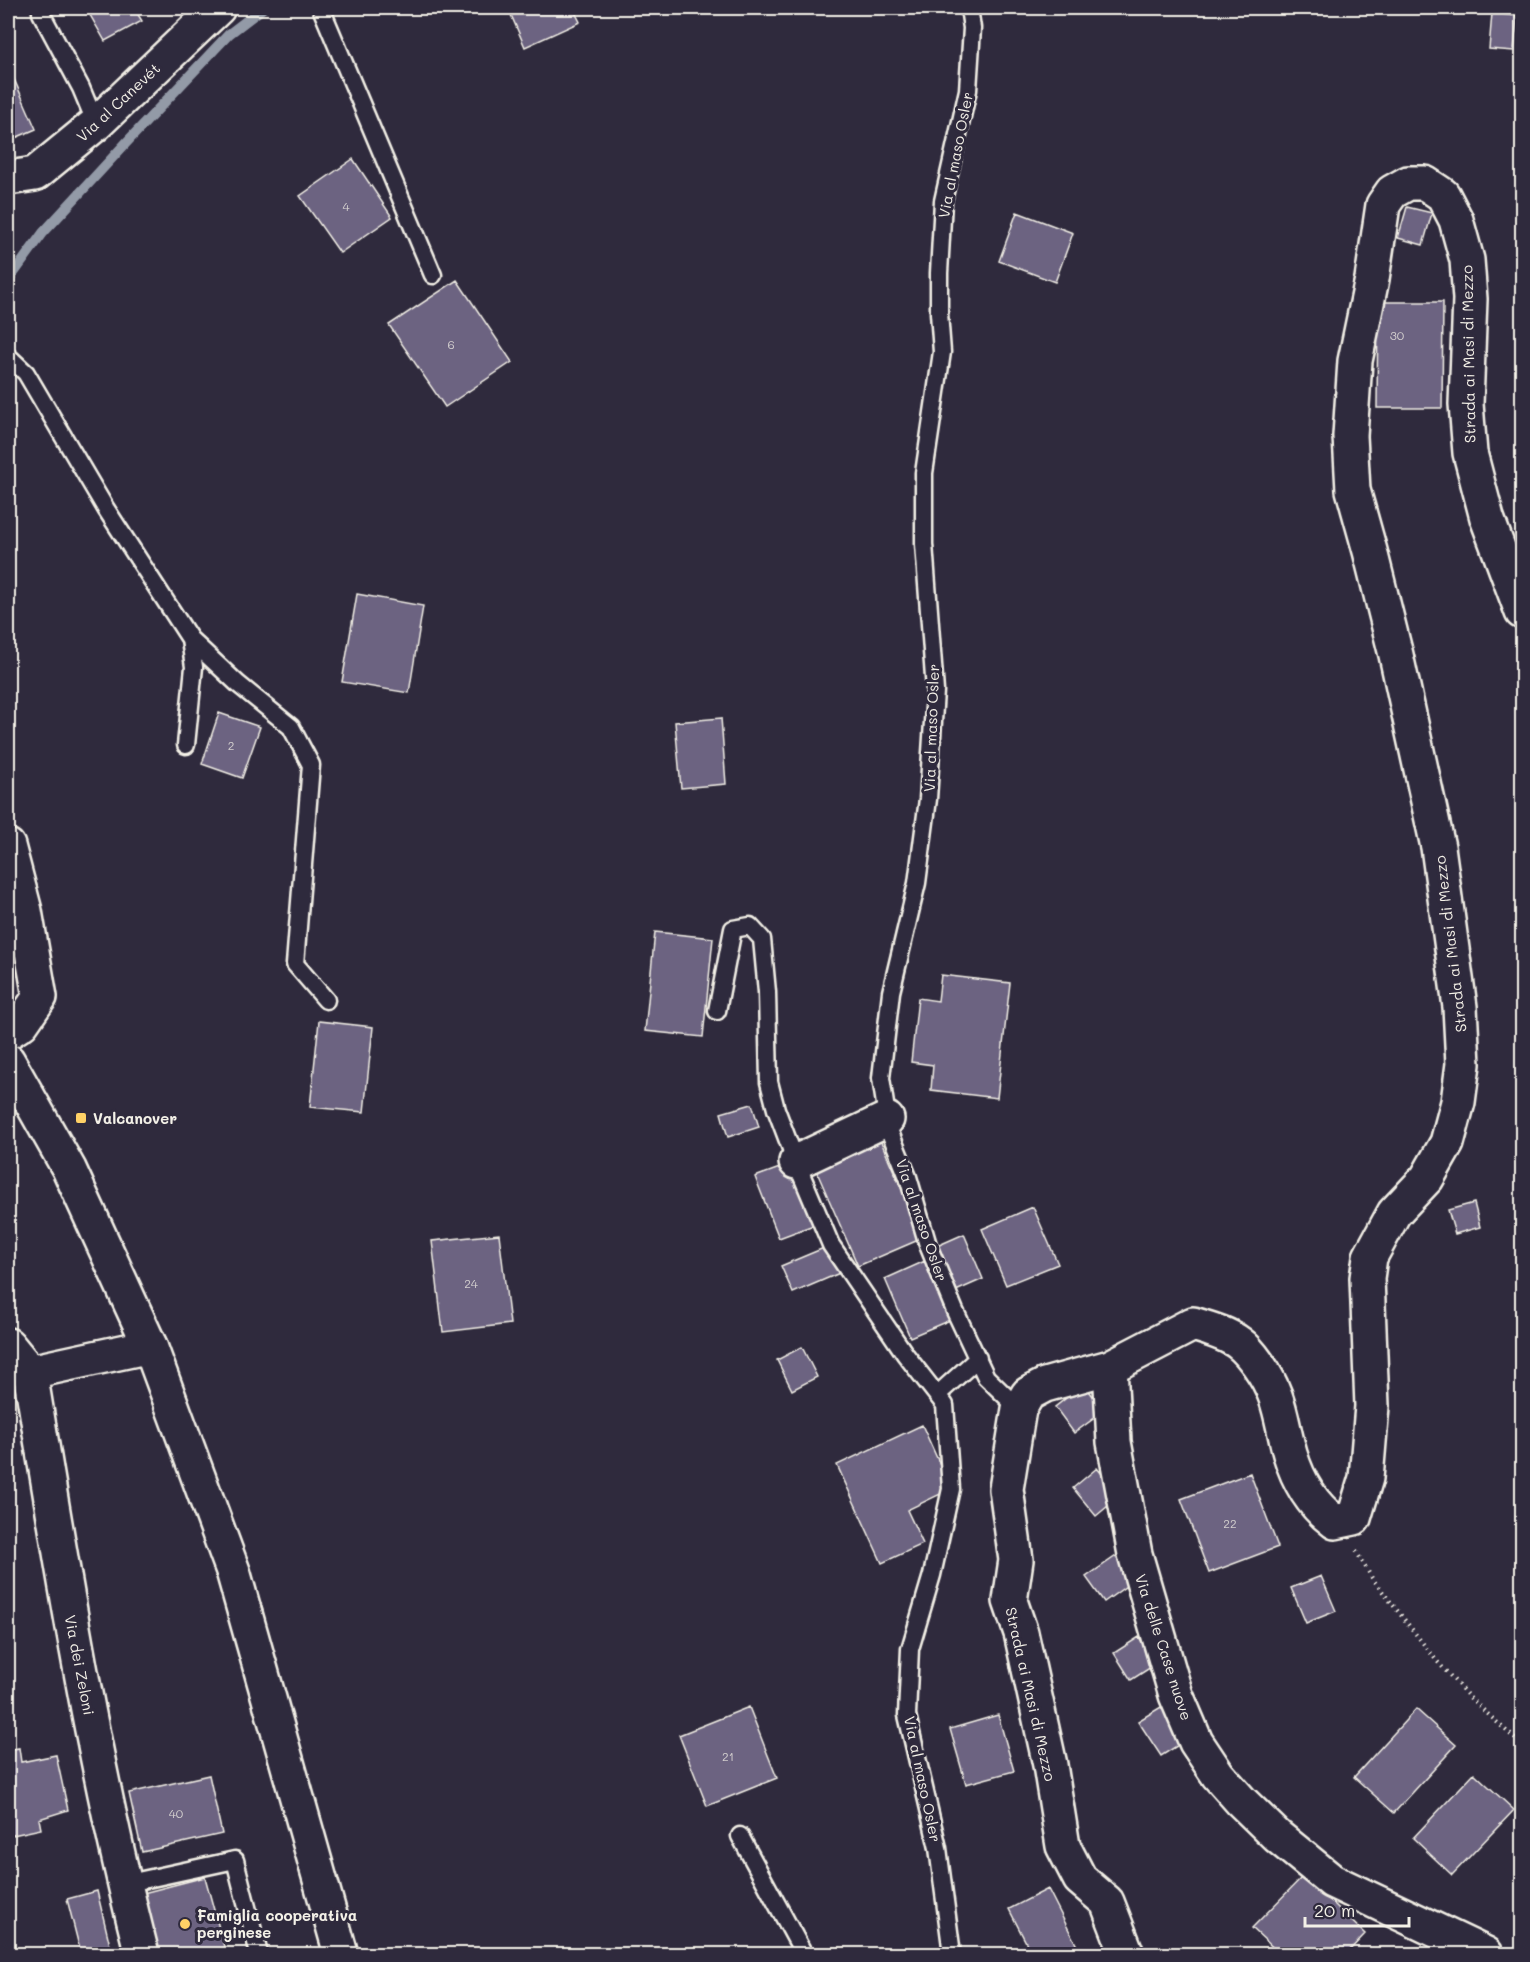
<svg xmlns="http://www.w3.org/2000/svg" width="1530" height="1962" viewBox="0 0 1530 1962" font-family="Mali,sans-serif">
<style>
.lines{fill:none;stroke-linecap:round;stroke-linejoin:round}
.stream{stroke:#939aa7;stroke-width:10}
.building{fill:#6c6381;stroke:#f4f1e8;stroke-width:1.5}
.service-casing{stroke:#f4f1e8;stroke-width:21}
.minor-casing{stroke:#f4f1e8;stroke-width:38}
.secondary-casing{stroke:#f4f1e8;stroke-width:38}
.path{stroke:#f4f1e8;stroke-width:4;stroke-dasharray:1.5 4.5;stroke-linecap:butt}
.service{stroke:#2f2a3d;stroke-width:16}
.minor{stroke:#2f2a3d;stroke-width:33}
.secondary{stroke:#2f2a3d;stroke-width:33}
.poi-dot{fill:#ffd166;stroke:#2f2a3d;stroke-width:2}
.labels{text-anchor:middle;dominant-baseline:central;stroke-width:6;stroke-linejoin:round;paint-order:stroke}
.number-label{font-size:12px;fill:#d2cece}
.street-label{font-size:15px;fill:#f4f1e8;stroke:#2f2a3d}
.poi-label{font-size:15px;font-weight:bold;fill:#f4f1e8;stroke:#2f2a3d;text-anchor:start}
</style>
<rect width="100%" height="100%" fill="#2f2a3d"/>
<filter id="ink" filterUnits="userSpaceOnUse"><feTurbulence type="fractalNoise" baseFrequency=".0167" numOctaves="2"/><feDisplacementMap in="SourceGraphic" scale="12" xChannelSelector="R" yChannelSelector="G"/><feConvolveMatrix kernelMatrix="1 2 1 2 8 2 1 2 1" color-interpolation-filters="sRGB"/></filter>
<g filter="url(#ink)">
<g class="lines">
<path class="stream" d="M8,281L43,233L126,143L229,34L263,8"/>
</g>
<path class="building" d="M86,8H134L142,21L105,41Z
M508,8H573L580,22L525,47Z
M1492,13L1517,16L1514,51L1489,49Z
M10,70L36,129L8,141V71Z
M353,159L392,217L340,253L300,196Z
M1407,207L1432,213L1423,245L1398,238Z
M1017,212L1073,233L1055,282L999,261Z
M457,280L512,362L445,407L389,325Z
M1378,302H1443L1442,408H1377Z
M357,594L423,606L409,693L342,682Z
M219,713L260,727L242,778L202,764Z
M721,718L726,784L681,788L675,722Z
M655,932L713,938L703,1037L645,1031Z
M941,975L1010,983L997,1098L931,1090L933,1065L911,1062L918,998L938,1001Z
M319,1021L373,1027L364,1112L310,1107Z
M752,1104L759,1127L728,1137L721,1113Z
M878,1135L923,1238L858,1266L813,1163Z
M796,1162L819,1223L779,1238L755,1177Z
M1474,1203L1480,1227L1455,1234L1448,1210Z
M1033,1207L1058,1264L1006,1285L982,1229Z
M499,1234L510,1324L443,1332L432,1241Z
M964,1234L983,1279L956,1291L937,1246Z
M831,1245L842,1272L793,1293L781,1266Z
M925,1261L950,1320L910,1337L885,1279Z
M802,1347L817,1377L792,1390L777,1360Z
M1084,1384L1104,1411L1074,1433L1055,1407Z
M922,1425L951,1489L907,1510L923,1544L882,1563L837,1465Z
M1097,1468L1120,1496L1096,1516L1073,1488Z
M1250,1473L1278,1547L1209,1573L1181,1499Z
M1119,1554L1136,1579L1104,1602L1086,1577Z
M1321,1576L1336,1611L1306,1623L1291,1588Z
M1139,1637L1156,1664L1131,1680L1114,1653Z
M1166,1704L1188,1739L1161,1756L1138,1721Z
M749,1707L777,1778L707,1806L679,1735Z
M1416,1709L1456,1745L1394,1813L1354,1777Z
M998,1715L1014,1771L966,1784L950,1729Z
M19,1748L21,1762L56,1755L68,1810L39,1819L41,1829L8,1836V1750Z
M1474,1773L1514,1810L1452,1875L1413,1838Z
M209,1775L222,1834L142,1852L129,1793Z
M1304,1875L1365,1934L1346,1954H1280L1252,1928Z
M205,1877L226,1954H160L143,1893Z
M1048,1889L1081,1954H1032L1009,1909Z
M97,1891L112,1954H81L67,1899Z"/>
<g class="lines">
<g class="service-casing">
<path id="service" d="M321,8L433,275
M969,8L972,28L968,90L943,201L939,273V313L942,352L924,473V544L935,691L928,799L917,883L891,992L881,1078L889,1130L908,1177L928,1245L955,1311L986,1377L1019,1409
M41,13L81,88L96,124
M8,358H10L26,373L106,509L190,639L238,684L291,727L311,765L295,964L326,1000
M186,745L194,667L190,639
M717,1011L733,929L750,926L762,939L767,992L769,1082L776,1109L796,1162L831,1245L905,1354L937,1395
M740,1836L804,1954
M124,1884L235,1860L259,1954
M952,1954L938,1848L907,1715L910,1649L932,1575L951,1489L945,1405L937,1395L978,1358"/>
</g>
<g class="minor-casing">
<path id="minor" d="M8,178L35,174L96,124L218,8
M8,846L25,911L40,997L22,1023L8,1032
M796,1162L887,1119
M8,1345L30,1372
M1110,1367L1114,1442L1135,1554L1176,1695L1196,1742L1218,1775L1241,1801L1277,1836L1332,1881L1486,1954
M30,1372C62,1567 93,1763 142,1954
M30,1372L150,1346
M1127,1954L1107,1902L1080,1879L1063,1846L1050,1765L1021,1633L1010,1601L1016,1560L1006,1489L1019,1409L1028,1394L1045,1385L1110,1367L1193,1324C1209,1329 1226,1333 1239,1343C1246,1348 1253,1357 1258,1364C1281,1396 1280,1418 1290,1454C1298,1481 1312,1505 1335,1522L1354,1518L1366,1478L1372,1406L1367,1278L1370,1257L1394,1213L1427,1178L1447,1143L1458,1102L1463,1064L1460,1007L1438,847L1396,655L1370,551L1353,490L1350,436L1355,361L1372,279L1383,205L1392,192L1408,183H1425L1443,195L1456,220L1467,260L1470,299L1466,404L1470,453L1487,518L1522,612"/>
</g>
<g class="secondary-casing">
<path id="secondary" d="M8,1061L69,1169L150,1346L233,1571L341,1954"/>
</g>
<path class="path" d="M1356,1551L1372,1578L1436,1660L1468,1696L1522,1745"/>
<use href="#service" class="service"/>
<use href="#minor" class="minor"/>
<use href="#secondary" class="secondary"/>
</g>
</g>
<g class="poi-dot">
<rect x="75" y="1112" width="12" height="12" rx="3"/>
<circle cx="185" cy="1924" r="6"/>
</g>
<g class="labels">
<g class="number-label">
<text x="346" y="206">4</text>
<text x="1397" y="335">30</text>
<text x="451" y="344">6</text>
<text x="231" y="745">2</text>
<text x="471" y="1283">24</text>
<text x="1230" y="1523">22</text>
<text x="728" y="1756">21</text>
<text x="176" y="1813">40</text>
</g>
<g class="street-label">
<text transform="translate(118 102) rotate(-43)">Via al Canevét</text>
<text transform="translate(955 155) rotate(-79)">Via al maso Osler</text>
<text transform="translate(1468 354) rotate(-91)">Strada ai Masi di Mezzo</text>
<text transform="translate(931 728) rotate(-88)">Via al maso Osler</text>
<text transform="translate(1450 944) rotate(-97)">Strada ai Masi di Mezzo</text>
<text transform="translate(922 1220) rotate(71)">Via al maso Osler</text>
<text transform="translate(1164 1647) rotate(72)">Via delle Case nuove</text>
<text transform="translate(80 1665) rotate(79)">Via dei Zeloni</text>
<text transform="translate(1031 1694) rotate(77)">Strada ai Masi di Mezzo</text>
<text transform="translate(923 1779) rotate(78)">Via al maso Osler</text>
</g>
<g class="poi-label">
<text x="93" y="1118">Valcanover</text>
<text x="197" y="1915">Famiglia cooperativa<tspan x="197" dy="17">perginese</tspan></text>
</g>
</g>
<rect width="1530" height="1962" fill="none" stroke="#2f2a3d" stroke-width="30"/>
<rect x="15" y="15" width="1500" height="1932" fill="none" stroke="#f4f1e8" stroke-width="2" filter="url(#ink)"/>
<path d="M1305 1917v9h104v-9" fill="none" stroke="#f4f1e8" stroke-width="3"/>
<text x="1314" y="1917" font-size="18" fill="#f4f1e8" stroke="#2f2a3d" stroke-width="4.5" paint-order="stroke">20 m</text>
</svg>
